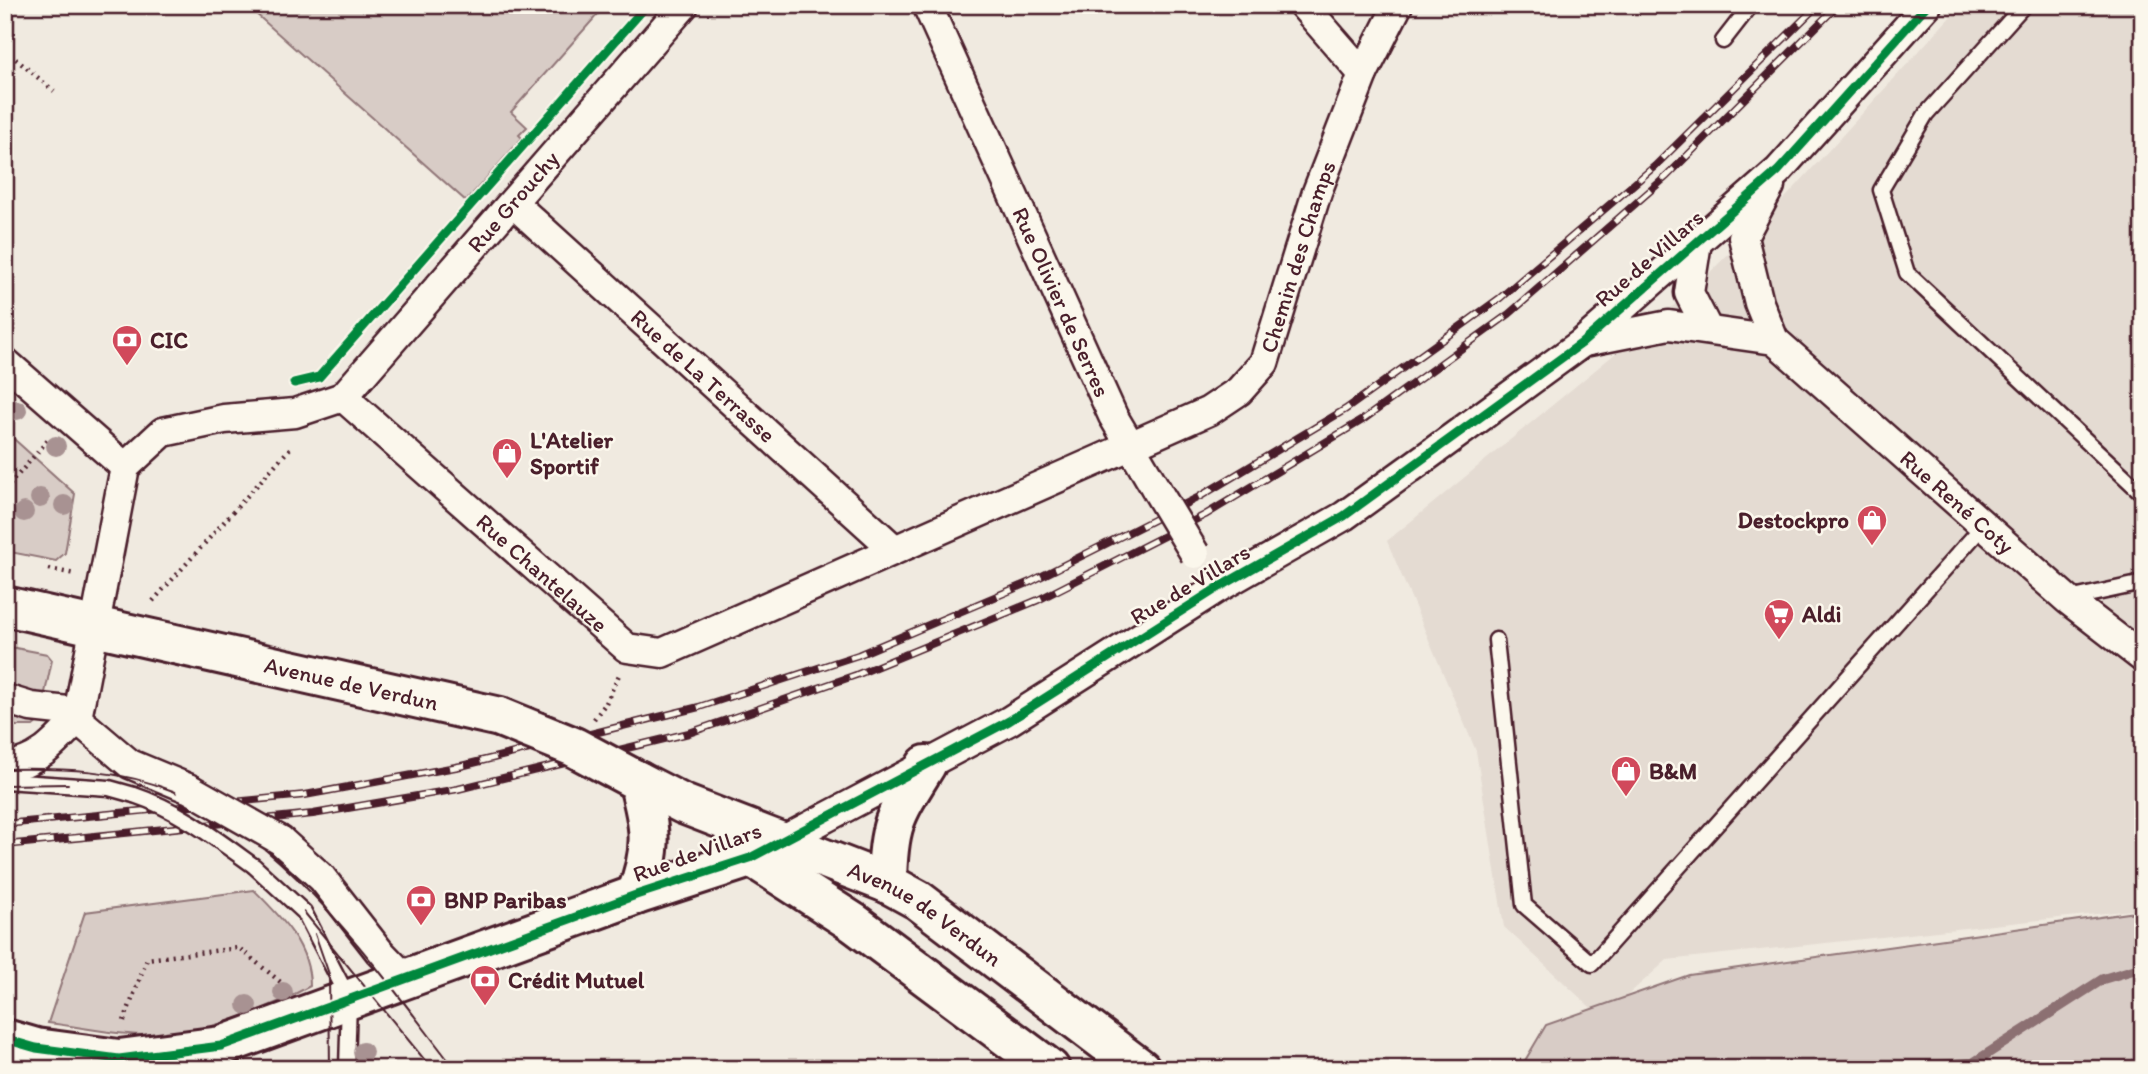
<svg xmlns="http://www.w3.org/2000/svg" width="2148" height="1074" viewBox="0 0 2148 1074" font-family="Itim,sans-serif">
<style>
.built{fill:#e4dbd2}
.green{fill:#d8ccc6;stroke:#917678;stroke-width:2}
.lines{fill:none;stroke-linecap:round;stroke-linejoin:round}
.stream{stroke:#8c6f72;stroke-width:10}
.lane-casing{stroke:#4a1f2b;stroke-width:19}
.street-casing{stroke:#4a1f2b;stroke-width:33}
.secondary-casing{stroke:#4a1f2b;stroke-width:44}
.path{stroke:#4a1f2b;stroke-width:4.5;stroke-dasharray:2 5;stroke-linecap:butt}
.lane{stroke:#fbf7ec;stroke-width:14}
.street{stroke:#fbf7ec;stroke-width:28}
.secondary{stroke:#fbf7ec;stroke-width:38}
.tram{stroke:#4a1f2b;stroke-width:2}
.rail-casing{stroke:#4a1f2b;stroke-width:8}
.rail{stroke:#fbf7ec;stroke-width:5;stroke-dasharray:16;stroke-linecap:butt}
.lane-bridge-casing{stroke:#4a1f2b;stroke-width:19;stroke-linecap:butt}
.street-bridge-casing{stroke:#4a1f2b;stroke-width:33;stroke-linecap:butt}
.secondary-bridge-casing{stroke:#4a1f2b;stroke-width:44;stroke-linecap:butt}
.path-bridge{stroke:#4a1f2b;stroke-width:4.5;stroke-dasharray:2 5;stroke-linecap:butt}
.lane-bridge{stroke:#fbf7ec;stroke-width:14}
.street-bridge{stroke:#fbf7ec;stroke-width:28}
.secondary-bridge{stroke:#fbf7ec;stroke-width:38}
.cycleway-casing{stroke:#fbf7ec;stroke-width:13}
.cycleway{stroke:#00873e;stroke-width:9}
.tree{fill:#a89292}
.labels{text-anchor:middle;dominant-baseline:central;stroke-width:5;stroke-linejoin:round;paint-order:stroke}
.street-label{font-size:23px;fill:#4a1f2b;stroke:#fbf7ec}
.poi-label{font-size:23px;font-weight:bold;fill:#4a1f2b;stroke:#fbf7ec;text-anchor:start}
</style>
<rect width="100%" height="100%" fill="#f0eae0"/>
<filter id="ink" filterUnits="userSpaceOnUse"><feTurbulence type="fractalNoise" baseFrequency=".0143" numOctaves="2"/><feDisplacementMap in="SourceGraphic" scale="14" xChannelSelector="R" yChannelSelector="G"/><feConvolveMatrix kernelMatrix="1 2 1 2 8 2 1 2 1" color-interpolation-filters="sRGB"/></filter>
<g filter="url(#ink)">
<path class="built" d="M1961,5H2143V909L1667,960L1602,1018L1504,927L1476,751L1387,541L1689,293L1788,195Z"/>
<path class="green" d="M246,5H606L511,112L527,127L519,135L522,138L466,201Z
M5,431L75,494L65,553L56,561L5,551Z
M5,646L47,654L52,660L39,721L33,726H5Z
M254,890C281,917 310,945 310,986C268,1009 205,1034 156,1035C121,1036 83,1027 48,1023L85,912Z
M2143,911V1069H1520L1546,1025L1689,975Z"/>
<g class="lines">
<path class="stream" d="M1866,1069L1973,1063L2103,979L2143,967"/>
<g class="lane-casing">
<path id="lane" d="M2024,5L1926,114L1881,190L1907,273L2143,494
M1723,41L1751,5
M2069,599L2143,583
M1496,640L1524,905L1592,964L1983,526
M5,781L109,788L134,795
M254,866L304,912L349,999L347,1069"/>
</g>
<g class="street-casing">
<g id="street">
<path id="s1" d="M927,5L1113,416L1156,489"/>
<path d="M1303,5L1363,74"/>
<path id="s2" d="M1770,186L1743,237L1759,303L1774,340L2068,600L2143,658"/>
<path id="s3" d="M513,203L894,549"/>
<path d="M1697,242L1689,293L1707,328"/>
<path d="M1584,342L1669,325L1774,340"/>
<path d="M5,362L125,467"/>
<path id="s4" d="M343,397L684,5"/>
<path d="M5,699L31,707L77,712"/>
<path id="s5" d="M77,719L125,467L163,432L224,419L295,413L343,397L627,648L662,653L1209,411L1239,391L1264,363L1317,192L1363,74L1398,5"/>
<path d="M77,719L130,764L190,789"/>
<path d="M5,767C39,762 54,744 77,719"/>
<path d="M280,840L322,878L379,951L407,980"/>
<path d="M778,843L1009,721L1216,589L1344,516L1430,454L1582,343L1778,171L1927,5"/>
</g>
</g>
<g class="secondary-casing">
<g id="secondary">
<path id="s6" d="M5,606L500,717"/>
<path id="s7" d="M632,778L683,804L887,883L918,900L1141,1069"/>
<path d="M733,845L854,923L1050,1069"/>
<path d="M887,883C888,823 895,815 926,765"/>
<path d="M636,895C654,850 651,827 638,781"/>
<path d="M5,1039L36,1048L119,1059L221,1046L636,895L750,858L778,843"/>
</g>
</g>
<path class="path" d="M5,50L54,91
M5,490L48,440
M49,569L75,574
M153,601L293,445
M606,703L619,675
M124,1021L147,959L239,948L283,984"/>
<use href="#lane" class="lane"/>
<use href="#street" class="street"/>
<use href="#secondary" class="secondary"/>
<path class="tram" d="M5,769C62,768 119,769 173,791C286,837 382,975 455,1069
M5,785L68,784
M304,912L432,1069
M315,934L329,974L330,1069"/>
<g class="rail-casing">
<path id="rail" d="M5,824L305,795L461,766L699,707L858,655L1030,582L1199,497L1346,409L1500,298L1655,166L1818,5
M5,845L313,814L458,789L689,733L856,675L1038,600L1205,515L1364,419L1509,314L1667,176L1838,5"/>
</g>
<use href="#rail" class="rail"/>
<g class="lane-bridge-casing">
<path id="lane-bridge" d="M134,795C179,810 215,838 254,866"/>
</g>
<g class="street-bridge-casing">
<path id="street-bridge" d="M1156,489L1195,554
M190,789L280,840"/>
</g>
<g class="secondary-bridge-casing">
<path id="secondary-bridge" d="M500,717L574,747L632,778"/>
</g>
<path class="path-bridge" d="M594,719L606,703"/>
<use href="#lane-bridge" class="lane-bridge"/>
<use href="#street-bridge" class="street-bridge"/>
<use href="#secondary-bridge" class="secondary-bridge"/>
<g class="cycleway-casing">
<path id="cycleway" d="M294,383L319,377L647,5
M5,1039L36,1048L119,1059L221,1046L636,895L750,858L1009,721L1216,589L1344,516L1582,343L1778,171L1927,5"/>
</g>
<use href="#cycleway" class="cycleway"/>
</g>
<g class="tree">
<circle cx="17" cy="410" r="10"/>
<circle cx="56" cy="446" r="10"/>
<circle cx="40" cy="498" r="10"/>
<circle cx="64" cy="505" r="10"/>
<circle cx="24" cy="512" r="10"/>
<circle cx="283" cy="992" r="10"/>
<circle cx="247" cy="1005" r="10"/>
<circle cx="363" cy="1052" r="10"/>
</g>
</g>
<defs>
<g id="bank-pin" transform="scale(1.575)"><path d="M0 17L-7.5 6A9.5 9.5 0 1 1 7.5 6Z" fill="#d1495b" stroke="#fbf7ec"/><path d="M-6-4H6V4H-6ZM0-2.3a2.3 2.3 0 1 0 0 4.6a2.3 2.3 0 1 0 0-4.6Z" fill="#fff"/></g>
<g id="shop-pin" transform="scale(1.575)"><path d="M0 17L-7.5 6A9.5 9.5 0 1 1 7.5 6Z" fill="#d1495b" stroke="#fbf7ec"/><path d="M-5-2.5h2.3a2.7 3.5 0 0 1 5.4 0H5L5.5 6h-11ZM-1.5-2.5h3a1.5 2.3 0 0 0-3 0Z" fill="#fff"/></g>
<g id="supermarket-pin" transform="scale(1.575)"><path d="M0 17L-7.5 6A9.5 9.5 0 1 1 7.5 6Z" fill="#d1495b" stroke="#fbf7ec"/><path d="M-6-5.5h2.5l.6 2H6L4.5 2H-2.5L-4.4-4H-6ZM-1.5 3.2a1.3 1.3 0 1 0 .1 0ZM3 3.2a1.3 1.3 0 1 0 .1 0Z" fill="#fff"/></g>
</defs>
<g fill-rule="evenodd">
<use href="#bank-pin" x="127" y="340"/>
<use href="#shop-pin" x="507" y="453"/>
<use href="#shop-pin" x="1872" y="520"/>
<use href="#supermarket-pin" x="1779" y="614"/>
<use href="#shop-pin" x="1626" y="771"/>
<use href="#bank-pin" x="421" y="900"/>
<use href="#bank-pin" x="485" y="980"/>
</g>
<g class="labels">
<g class="street-label">
<text stroke="none"><textPath href="#s4" startOffset="259">Rue Grouchy</textPath></text>
<text stroke="none"><textPath href="#s5" startOffset="1690">Chemin des Champs</textPath></text>
<text transform="translate(1649 258) rotate(-41)">Rue de Villars</text>
<text stroke="none"><textPath href="#s1" startOffset="326">Rue Olivier de Serres</textPath></text>
<text stroke="none"><textPath href="#s3" startOffset="257">Rue de La Terrasse</textPath></text>
<text stroke="none"><textPath href="#s2" startOffset="410">Rue René Coty</textPath></text>
<text stroke="none"><textPath href="#s5" startOffset="758">Rue Chantelauze</textPath></text>
<text transform="translate(1190 584) rotate(-31)">Rue de Villars</text>
<text stroke="none"><textPath href="#s6" startOffset="355">Avenue de Verdun</textPath></text>
<text transform="translate(697 852) rotate(-20)">Rue de Villars</text>
<text stroke="none"><textPath href="#s7" startOffset="324">Avenue de Verdun</textPath></text>
</g>
<g class="poi-label">
<text x="150" y="340">CIC</text>
<text x="530" y="440">L'Atelier<tspan x="530" dy="26">Sportif</tspan></text>
<text x="1849" y="520" text-anchor="end">Destockpro</text>
<text x="1802" y="614">Aldi</text>
<text x="1649" y="771">B&amp;M</text>
<text x="444" y="900">BNP Paribas</text>
<text x="508" y="980">Crédit Mutuel</text>
</g>
</g>
<rect width="2148" height="1074" fill="none" stroke="#fbf7ec" stroke-width="28"/>
<rect x="14" y="14" width="2120" height="1046" fill="none" stroke="#4a1f2b" stroke-width="2.5" filter="url(#ink)"/>
</svg>
